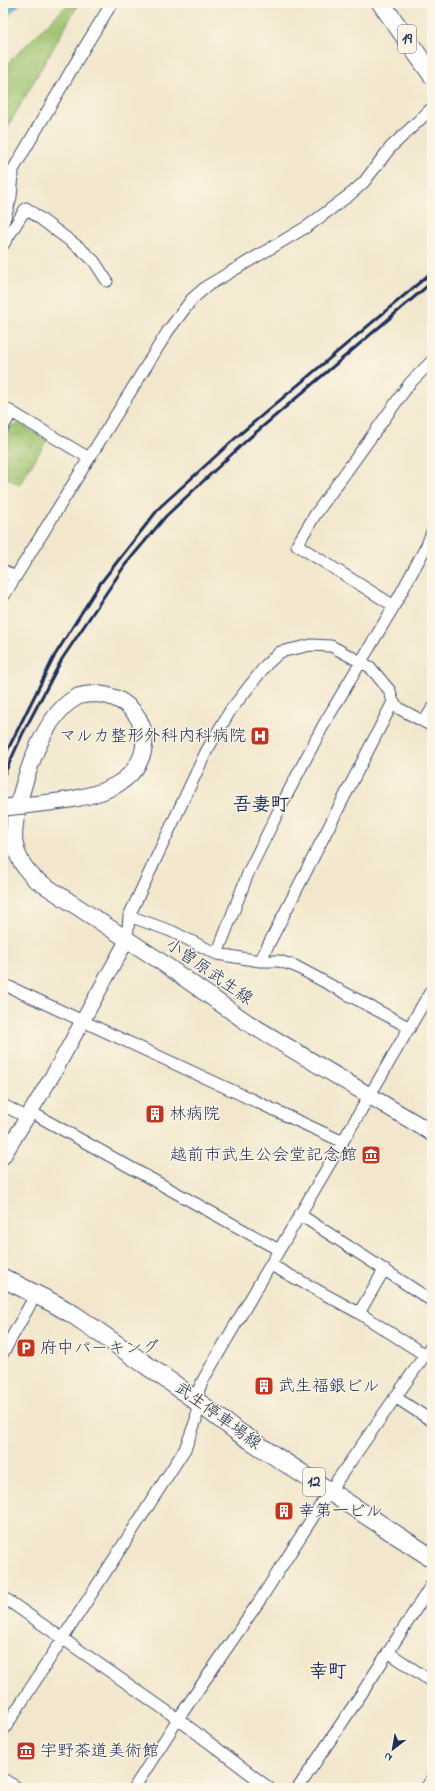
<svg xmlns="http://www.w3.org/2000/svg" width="435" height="1791" viewBox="0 0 435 1791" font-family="'Indie Flower','Klee One',sans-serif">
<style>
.green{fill:#9dc36f;stroke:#5c7966}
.park{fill:url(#park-tufts);stroke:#5c7966}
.water{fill:url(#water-waves);stroke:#367197}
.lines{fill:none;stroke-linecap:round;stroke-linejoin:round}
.minor-casing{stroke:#3b4b6e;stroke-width:13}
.tertiary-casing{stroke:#3b4b6e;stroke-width:16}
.secondary-casing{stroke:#3b4b6e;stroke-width:18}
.primary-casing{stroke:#3b4b6e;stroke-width:20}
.minor{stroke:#fff;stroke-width:11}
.tertiary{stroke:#fff;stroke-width:14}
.secondary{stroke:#fff;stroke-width:16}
.primary{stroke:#fff;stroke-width:18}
.rail{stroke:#1b2f5e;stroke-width:3}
.secondary-bridge-casing{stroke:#3b4b6e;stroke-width:18;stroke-linecap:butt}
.secondary-bridge{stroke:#fff;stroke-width:16}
.labels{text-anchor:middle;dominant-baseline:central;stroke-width:3;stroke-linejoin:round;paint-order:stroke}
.shield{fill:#fcf5e5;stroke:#5e6a86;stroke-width:1}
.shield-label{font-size:16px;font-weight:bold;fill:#1b2f5e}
.poi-label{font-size:17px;fill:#1b2f5e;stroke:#fcf5e5;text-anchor:start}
.street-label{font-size:17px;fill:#1b2f5e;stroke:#fcf5e5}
.quarter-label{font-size:19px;font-weight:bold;fill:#1b2f5e;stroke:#fcf5e5}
</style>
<defs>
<pattern id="park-tufts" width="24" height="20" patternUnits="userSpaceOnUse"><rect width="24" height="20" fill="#9dc36f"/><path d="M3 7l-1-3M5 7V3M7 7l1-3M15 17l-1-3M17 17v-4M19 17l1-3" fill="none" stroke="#7f9f5e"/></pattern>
<pattern id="water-waves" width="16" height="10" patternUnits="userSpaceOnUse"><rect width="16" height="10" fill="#51b3d0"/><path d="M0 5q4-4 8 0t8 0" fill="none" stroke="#4292ac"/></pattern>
</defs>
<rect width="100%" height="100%" fill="#fcf5e5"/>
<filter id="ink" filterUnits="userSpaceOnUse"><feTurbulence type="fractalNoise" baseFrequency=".025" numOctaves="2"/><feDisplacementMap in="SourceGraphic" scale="8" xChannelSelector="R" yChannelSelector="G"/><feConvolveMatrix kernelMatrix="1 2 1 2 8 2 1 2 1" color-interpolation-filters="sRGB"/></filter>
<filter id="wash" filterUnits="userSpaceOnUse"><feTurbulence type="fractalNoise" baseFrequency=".012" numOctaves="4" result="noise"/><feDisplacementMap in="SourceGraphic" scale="16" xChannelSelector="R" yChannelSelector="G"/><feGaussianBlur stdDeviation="0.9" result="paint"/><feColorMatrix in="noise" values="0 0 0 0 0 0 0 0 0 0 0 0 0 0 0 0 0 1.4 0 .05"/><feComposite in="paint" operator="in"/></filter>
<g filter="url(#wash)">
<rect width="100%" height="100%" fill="#f2e7cc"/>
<path class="green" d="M69,3H79L3,135V68Z"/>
<path class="park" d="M21,424L45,439L46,442L19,485L3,475V439L11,426Z"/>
<path class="water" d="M3,3H21L3,21Z"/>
</g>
<g filter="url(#ink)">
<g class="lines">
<g class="minor-casing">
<path id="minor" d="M3,187L86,45L112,3
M3,224L11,197L13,174
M3,245L26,208L81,249L94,261L107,281
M3,407L89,458
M3,427L12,412
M3,570L15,578
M3,597L168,331L192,299L207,286L308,226L352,193L364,182L390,148L432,108
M394,606L297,545L315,515L410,383L432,361
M424,722L432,709
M129,916L171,931L217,954L260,961H279L295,966L410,1028
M127,940L129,916L206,752L230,711L266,665L280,652L311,645L331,646L370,667L390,691L393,702L400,709L432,726
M217,954L249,871L281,806L324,724L394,606L427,545L432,532
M260,961L393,702
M3,984L341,1141
M3,1105L26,1117
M29,1111L279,1250
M299,1214L432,1301
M271,1265L359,1313L425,1355
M359,1313L384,1270
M3,1353L36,1294
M395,1397L432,1421
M3,1597L178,1719L269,1788
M388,1652L432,1682
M3,1731L185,1449L196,1420L199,1389L203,1380L432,989
M3,1779L18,1788
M134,1788L178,1719L260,1600L329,1492L432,1345
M298,1788L362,1693L432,1584
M426,1788L432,1779"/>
</g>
<g class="tertiary-casing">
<path id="tertiary" d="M3,1157L54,1073L127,940"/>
</g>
<g class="secondary-casing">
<path id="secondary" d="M20,798C12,831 8,853 35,879L157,959L248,1023L432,1133"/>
</g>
<g class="primary-casing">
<path id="primary" d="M381,3L432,75
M3,1278L55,1304L74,1315L175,1385L238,1432L432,1558"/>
</g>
<use href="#minor" class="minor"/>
<use href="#tertiary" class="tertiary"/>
<use href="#secondary" class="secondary"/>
<use href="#primary" class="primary"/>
<path class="rail" d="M3,759L55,655L99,585L160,507L240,434L432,272
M3,777L23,733L62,659L125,565L166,516L247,440L432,282"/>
<g class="secondary-bridge-casing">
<path id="secondary-bridge" d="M3,808C36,803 87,802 116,785C162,759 149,699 98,694C91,694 83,694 77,697C46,713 29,765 20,798"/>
</g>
<use href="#secondary-bridge" class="secondary-bridge"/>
</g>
</g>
<defs>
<g id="hospital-square" transform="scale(1)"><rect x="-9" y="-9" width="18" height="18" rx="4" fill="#c8321e" stroke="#fcf5e5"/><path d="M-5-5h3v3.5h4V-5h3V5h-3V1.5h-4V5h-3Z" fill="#fff"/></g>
<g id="building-square" transform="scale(1)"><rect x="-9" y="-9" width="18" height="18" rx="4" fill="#c8321e" stroke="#fcf5e5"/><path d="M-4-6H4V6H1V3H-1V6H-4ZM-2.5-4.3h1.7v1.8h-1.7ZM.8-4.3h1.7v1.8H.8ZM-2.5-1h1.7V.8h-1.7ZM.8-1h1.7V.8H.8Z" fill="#fff"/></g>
<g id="museum-square" transform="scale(1)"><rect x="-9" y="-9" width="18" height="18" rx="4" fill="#c8321e" stroke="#fcf5e5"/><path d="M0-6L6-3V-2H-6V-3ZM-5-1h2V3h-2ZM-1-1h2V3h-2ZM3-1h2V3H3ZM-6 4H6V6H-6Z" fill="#fff"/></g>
<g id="parking-square" transform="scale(1)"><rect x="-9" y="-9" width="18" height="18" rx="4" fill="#c8321e" stroke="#fcf5e5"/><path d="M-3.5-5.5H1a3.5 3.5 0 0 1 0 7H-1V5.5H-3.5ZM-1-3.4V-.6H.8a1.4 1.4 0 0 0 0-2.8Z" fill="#fff"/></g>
</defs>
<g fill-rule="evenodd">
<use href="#hospital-square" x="260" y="736"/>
<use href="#building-square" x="155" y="1114"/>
<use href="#museum-square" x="371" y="1155"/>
<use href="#parking-square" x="26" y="1348"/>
<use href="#building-square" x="264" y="1386"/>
<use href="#building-square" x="284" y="1511"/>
<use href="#museum-square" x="26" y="1751"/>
</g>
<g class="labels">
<g class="shield">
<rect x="398" y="25" width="18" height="28" rx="3"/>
<rect x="303" y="1468" width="22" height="28" rx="3"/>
</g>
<g class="shield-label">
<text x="407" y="39">19</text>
<text x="314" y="1482">12</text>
</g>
<g class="poi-label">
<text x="246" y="736" text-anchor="end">マルカ整形外科内科病院</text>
<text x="169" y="1114">林病院</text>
<text x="357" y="1155" text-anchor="end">越前市武生公会堂記念館</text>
<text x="40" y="1348">府中パーキング</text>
<text x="278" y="1386">武生福銀ビル</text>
<text x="298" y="1511">幸第一ビル</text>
<text x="40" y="1751">宇野茶道美術館</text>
</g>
<g class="street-label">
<text transform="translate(209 972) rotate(35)">小曽原武生線</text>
<text transform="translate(218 1416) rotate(36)">武生停車場線</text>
</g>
<g class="quarter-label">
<text x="261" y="805">吾妻町</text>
<text x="328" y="1672">幸町</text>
</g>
</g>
<rect width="435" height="1791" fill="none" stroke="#fcf5e5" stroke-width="16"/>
<g transform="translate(393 1749) rotate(211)" stroke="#fcf5e5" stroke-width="3" paint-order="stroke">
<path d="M0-3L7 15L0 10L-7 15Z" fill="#1b2f5e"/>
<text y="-6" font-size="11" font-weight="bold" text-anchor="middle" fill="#1b2f5e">N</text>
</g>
</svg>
